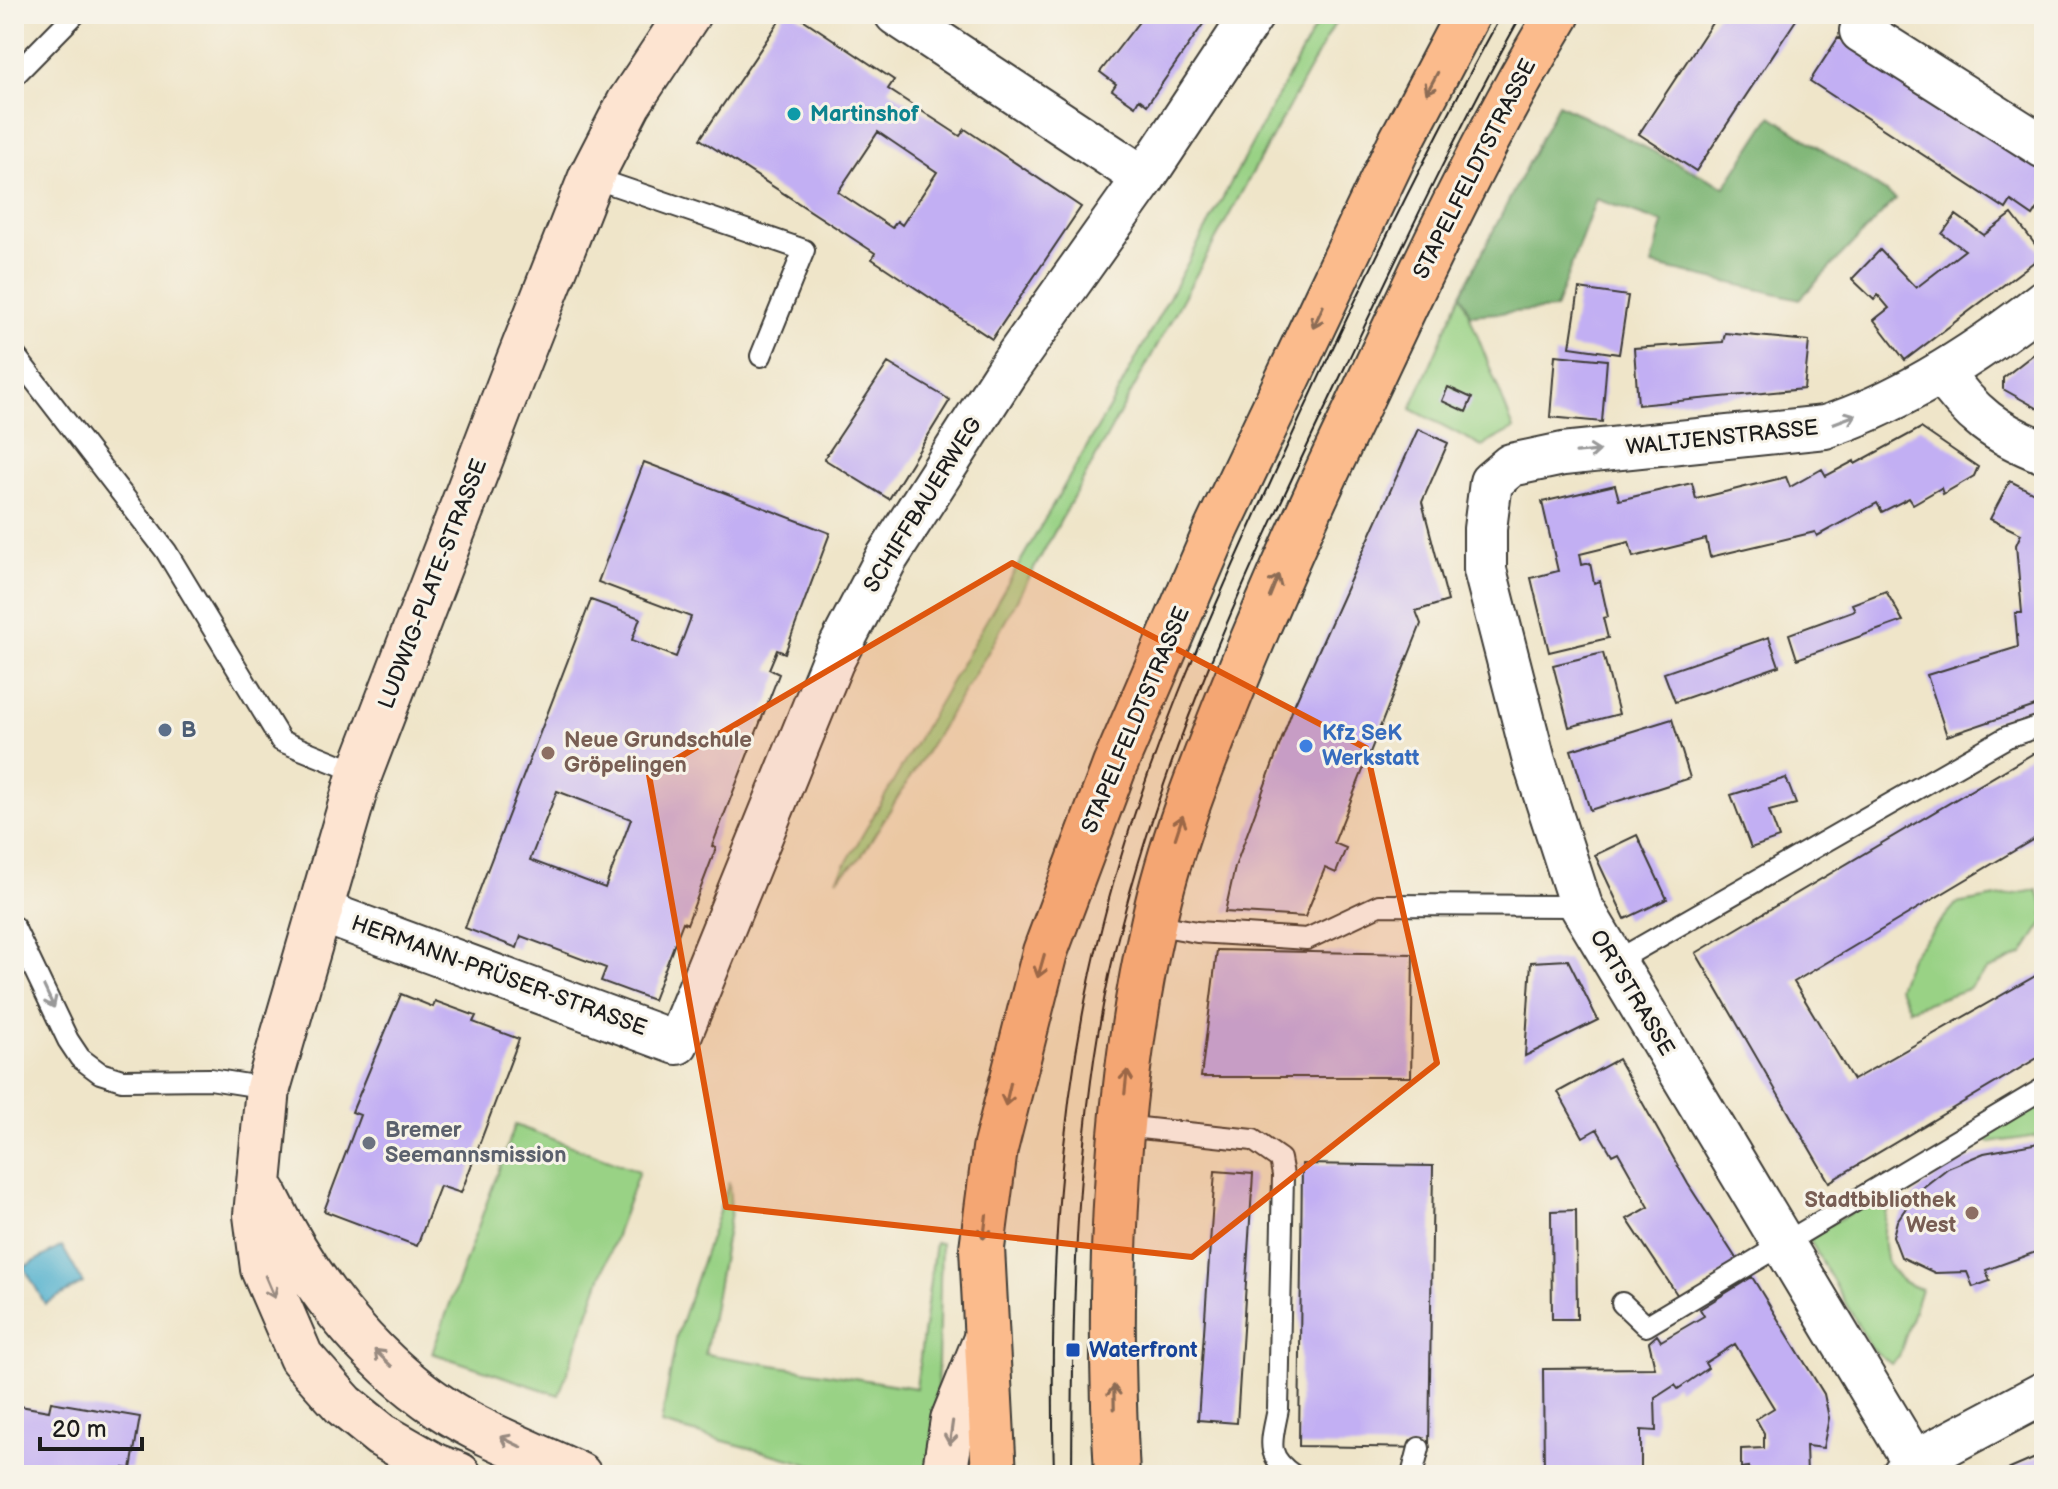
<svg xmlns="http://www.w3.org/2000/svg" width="2058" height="1489" viewBox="0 0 2058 1489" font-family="'Balsamiq Sans',sans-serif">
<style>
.green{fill:#99d285;stroke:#5a7750;stroke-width:2}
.forest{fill:#7ab472;stroke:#4b6847;stroke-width:2}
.water{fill:#4eafcd;stroke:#356674;stroke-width:2}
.building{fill:#c2aff3;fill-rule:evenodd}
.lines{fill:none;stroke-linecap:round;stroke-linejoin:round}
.lane-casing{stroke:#3c3a36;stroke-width:24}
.street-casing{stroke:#3c3a36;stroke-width:46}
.secondary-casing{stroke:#3c3a36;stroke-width:48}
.primary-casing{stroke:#3c3a36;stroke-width:48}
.lane{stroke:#fff;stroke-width:20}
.street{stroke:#fff;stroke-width:42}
.secondary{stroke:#fde4d1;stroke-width:44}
.primary{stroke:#fbbb8c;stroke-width:44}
.tram{stroke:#1c1c1c;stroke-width:2}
.oneway{stroke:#8c6c54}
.oneway2{stroke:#999}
.oneway3{stroke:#988a80}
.marked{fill:#de560d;fill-opacity:0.2;stroke:#de560d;stroke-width:6;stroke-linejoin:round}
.culture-dot{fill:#0f9aa8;stroke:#f7f3e8;stroke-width:3}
.service-dot{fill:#5c6f8a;stroke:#f7f3e8;stroke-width:3}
.shop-dot{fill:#3f7fe0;stroke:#f7f3e8;stroke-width:3}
.education-dot{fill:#8d6e63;stroke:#f7f3e8;stroke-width:3}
.worship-dot{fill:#6b7280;stroke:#f7f3e8;stroke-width:3}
.transit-dot{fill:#1a4fb4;stroke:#f7f3e8;stroke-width:3}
.labels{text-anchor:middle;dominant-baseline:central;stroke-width:6;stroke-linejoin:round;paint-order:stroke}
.culture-label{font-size:22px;font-weight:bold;fill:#0d838f;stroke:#f7f3e8;text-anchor:start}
.street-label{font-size:22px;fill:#1c1c1c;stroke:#f7f3e8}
.service-label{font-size:22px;font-weight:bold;fill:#4e5e75;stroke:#f7f3e8;text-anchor:start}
.shop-label{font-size:22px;font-weight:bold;fill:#366cbe;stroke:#f7f3e8;text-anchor:start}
.education-label{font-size:22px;font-weight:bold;fill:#785e54;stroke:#f7f3e8;text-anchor:start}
.worship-label{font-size:22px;font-weight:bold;fill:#5b616d;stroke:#f7f3e8;text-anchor:start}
.transit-label{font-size:22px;font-weight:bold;fill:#164399;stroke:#f7f3e8;text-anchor:start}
</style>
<rect width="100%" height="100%" fill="#f7f3e8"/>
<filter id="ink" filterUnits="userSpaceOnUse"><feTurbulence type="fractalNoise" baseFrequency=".0125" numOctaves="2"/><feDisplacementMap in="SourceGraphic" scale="16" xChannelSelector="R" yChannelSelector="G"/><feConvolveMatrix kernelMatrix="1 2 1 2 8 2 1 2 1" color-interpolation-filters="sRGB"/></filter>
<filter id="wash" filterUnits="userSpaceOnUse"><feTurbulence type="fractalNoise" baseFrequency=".006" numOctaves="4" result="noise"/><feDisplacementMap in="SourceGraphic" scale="32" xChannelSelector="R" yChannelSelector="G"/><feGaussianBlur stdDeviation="1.8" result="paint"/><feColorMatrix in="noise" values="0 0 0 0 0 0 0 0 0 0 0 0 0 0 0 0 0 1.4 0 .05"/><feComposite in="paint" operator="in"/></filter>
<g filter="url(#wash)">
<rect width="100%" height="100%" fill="#efe5c9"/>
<path class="green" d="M1322,14H1340L987,654L860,858L837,879L1112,403Z
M1461,294L1514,429L1482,446L1411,409Z
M2037,890L2044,906V922L2023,954L1987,970L1968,989L1909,1009L1898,987L1910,957L1956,904Z
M2044,1099V1135L1990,1143L1981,1136Z
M515,1125L639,1171L559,1395L432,1353Z
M729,1182L731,1212L705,1354L916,1388L935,1243H941L937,1401L930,1475H849L661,1424L677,1335Z
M1882,1195L1888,1206C1880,1240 1879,1278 1921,1289L1899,1357L1891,1364L1871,1348L1808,1237Z"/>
<path class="forest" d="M1558,104L1725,187L1771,116L1896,199L1800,299L1652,265L1663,223L1596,199L1555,309L1470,315L1461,294Z"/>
<path class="water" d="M62,1246L83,1283L45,1304L24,1267Z"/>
<g id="blocks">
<path class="building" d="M784,14H795L894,80L888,89L960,136L965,129L1081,207L992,339L872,259L875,253L700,139ZM878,132L937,172L902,225L897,221L892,228L838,192Z
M1145,14H1210L1147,105L1139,99L1135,106L1112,90L1116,84L1100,72Z
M1718,14H1800L1696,171L1639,134Z
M1838,38L2044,171V199L2033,216L2011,201L2006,209L1810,81Z
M2012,214L2043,255L1905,360L1874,320L1889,308L1878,295L1874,300L1852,279L1880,250L1916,288L1965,250L1942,234L1956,215L1984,235Z
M1579,289L1628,296L1619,354L1570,347Z
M1725,333L1809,341L1804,389L1638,405L1634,348L1723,342Z
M2044,346V412L2003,389V378Z
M1555,355L1607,360L1602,422L1550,417Z
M888,363L950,400L889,499L824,459Z
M1448,387L1472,398L1466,412L1442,401Z
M1921,428L1978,467L1974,476L1943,494L1941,488L1913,504L1909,498L1882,512L1877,503L1817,536L1815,532L1710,557L1706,539L1633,557L1629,542L1580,554L1582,565L1590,563L1594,583L1600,581L1608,617L1603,618L1608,638L1549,652L1531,578L1558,571L1542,502L1615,485L1619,500L1692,483L1696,499L1786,477L1790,487L1822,469L1826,476L1854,461L1855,464Z
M1418,429L1448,443L1422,502L1448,601L1416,611L1421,624L1334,843L1346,848L1336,873L1325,868L1305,917L1225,912L1235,867L1295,703Z
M644,462L830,533L785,653L777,650L769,669L779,674L712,846L716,848L687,924L683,922L653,1000L601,981L606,968L521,936L517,948L465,928L591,600L640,618L632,640L676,657L691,617L598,582ZM557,791L631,819L605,888L530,860Z
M2010,481L2044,498V703L1947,736L1927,675L2018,647L2015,613H2022L2016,545L2021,534L1990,519Z
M1886,591L1903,621L1797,659L1789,634L1855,610L1852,604Z
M1769,637L1779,666L1675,702L1664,673Z
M1603,653L1619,714L1569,727L1553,665Z
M1672,719L1690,778L1590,810L1571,750Z
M2044,747V833L1794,982L1853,1080L2044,971V1054L1829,1182L1696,953Z
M1786,778L1796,804L1769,811L1779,838L1751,848L1731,795Z
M1637,835L1667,899L1625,919L1595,855Z
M1217,950L1413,954L1411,1077H1201Z
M1568,960L1598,1020L1525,1056L1531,962Z
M401,994L433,1007L435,1001L476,1016L473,1022L519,1039L461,1193L440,1186L417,1246L324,1211L360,1115L352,1112Z
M1618,1059L1688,1184L1739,1263L1680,1299L1627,1219L1649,1207L1618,1152L1612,1155L1597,1129L1583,1137L1558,1092Z
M2044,1142V1249L1986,1270L1990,1281L1973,1287L1967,1272L1935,1273L1901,1257L1893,1236L1897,1221L1917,1192L1948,1168L1984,1153Z
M1302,1164L1433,1166L1429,1448L1299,1446Z
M1215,1171L1253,1174L1237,1423L1198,1420Z
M1576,1210L1577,1319H1552L1551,1211Z
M1752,1277L1824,1394L1829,1418L1823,1448L1806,1446L1807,1475H1749V1467L1741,1468V1449L1764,1448V1433L1756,1419L1774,1408L1735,1344L1705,1363L1708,1368L1678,1389L1675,1385L1655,1398L1656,1431L1641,1430V1475H1544L1543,1369L1655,1368L1649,1342L1657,1335L1661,1341L1704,1316L1700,1309Z
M51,1402L140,1417L131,1469L124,1468L123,1475H14V1405L49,1411Z
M2044,1454V1475H1996L2040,1456Z"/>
</g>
</g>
<g filter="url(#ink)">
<use href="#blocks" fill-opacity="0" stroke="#3c3a36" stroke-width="2"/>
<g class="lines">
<g class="lane-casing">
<path id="lane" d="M14,76L75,14
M591,177L804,250L761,356
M14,354L166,551L281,741L360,773
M1153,924L1197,932L1307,939L1379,905L1581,906
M14,927L68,1040L80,1058L100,1073L122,1080L210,1079L268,1088
M1613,963L2007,737L2044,725
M1122,1126L1253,1140L1280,1159L1283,1175L1278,1409C1272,1441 1264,1455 1293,1475
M1622,1303L1646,1326L2044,1088
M1412,1475L1419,1448"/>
</g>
<g class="street-casing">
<path id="street" d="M896,14L1144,178
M1861,31L2044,147
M1942,372C1970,414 1997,434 2044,452
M320,911L677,1043L832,662L886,559L1006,372L1144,178L1253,14
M1914,1462L1581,906L1534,761L1485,570V529L1491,482L1511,465L1563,454L1825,427C1905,401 1979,352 2044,301
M1903,1475L1914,1462L2044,1393"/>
</g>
<g class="secondary-casing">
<path id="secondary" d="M265,1194C305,1277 364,1356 442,1408C481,1434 535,1454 579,1475
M459,1475L435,1466L381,1435L344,1405L301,1357L263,1269L256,1215L268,1088L360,773L513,375L591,177L629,103L688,14
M944,1475L953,1420L985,1341"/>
</g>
<g class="primary-casing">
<path id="primary" d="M994,1475L982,1248L995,1149L1045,952L1115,765L1217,528L1399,145L1468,14
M1117,1475C1107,1292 1113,1103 1153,924C1170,845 1200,770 1230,695C1269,598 1311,504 1356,410C1419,276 1481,141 1558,14"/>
</g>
<use href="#lane" class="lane"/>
<use href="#street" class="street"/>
<use href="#secondary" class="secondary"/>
<use href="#primary" class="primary"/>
<path class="tram" d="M1054,1475C1049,1290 1057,1098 1104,918C1143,764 1208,619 1274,475C1345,319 1419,164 1502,14
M1072,1475C1073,1307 1074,1136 1110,971C1157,761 1251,563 1344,369C1401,250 1457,130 1522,14"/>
</g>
<defs><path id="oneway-shaft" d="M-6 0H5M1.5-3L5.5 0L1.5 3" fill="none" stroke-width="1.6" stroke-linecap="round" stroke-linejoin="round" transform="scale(2)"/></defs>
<g class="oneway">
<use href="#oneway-shaft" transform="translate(1432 83) rotate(118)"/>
<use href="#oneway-shaft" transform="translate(1318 317) rotate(115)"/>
<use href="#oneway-shaft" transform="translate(1274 586) rotate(-68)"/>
<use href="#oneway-shaft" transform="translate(1179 827) rotate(-72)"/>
<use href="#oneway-shaft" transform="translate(1041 966) rotate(106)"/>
<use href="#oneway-shaft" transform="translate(1126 1082) rotate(-84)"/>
<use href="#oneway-shaft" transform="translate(1008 1094) rotate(103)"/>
<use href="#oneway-shaft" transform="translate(985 1227) rotate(97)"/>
<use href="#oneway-shaft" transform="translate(1114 1397) rotate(-91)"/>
</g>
<g class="oneway2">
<use href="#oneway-shaft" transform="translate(1845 419) rotate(-21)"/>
<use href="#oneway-shaft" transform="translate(1588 452) rotate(-5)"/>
<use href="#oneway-shaft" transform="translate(49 997) rotate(65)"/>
</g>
<g class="oneway3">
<use href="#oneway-shaft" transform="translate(270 1287) rotate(67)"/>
<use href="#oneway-shaft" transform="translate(383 1358) rotate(-136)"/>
<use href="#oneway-shaft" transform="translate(951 1433) rotate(98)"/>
<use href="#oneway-shaft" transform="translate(511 1442) rotate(-154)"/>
</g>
</g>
<path class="marked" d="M1012,563L1366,748L1437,1063L1192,1257L726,1207L649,775Z"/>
<circle class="culture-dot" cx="794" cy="114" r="8"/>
<circle class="service-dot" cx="165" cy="730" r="8"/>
<circle class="shop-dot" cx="1306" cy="746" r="8"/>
<g class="education-dot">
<circle cx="548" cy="753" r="8"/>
<circle cx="1972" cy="1213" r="8"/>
</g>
<circle class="worship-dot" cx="369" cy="1143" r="8"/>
<rect class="transit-dot" x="1065" y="1342" width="16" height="16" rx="4"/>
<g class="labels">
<g class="culture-label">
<text x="810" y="114">Martinshof</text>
</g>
<g class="street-label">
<text transform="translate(1475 169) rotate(-63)">STAPELFELDTSTRASSE</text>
<text transform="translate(1722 438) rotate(-6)">WALTJENSTRASSE</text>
<text transform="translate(923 505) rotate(-58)">SCHIFFBAUERWEG</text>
<text transform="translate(433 584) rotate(-69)">LUDWIG-PLATE-STRASSE</text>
<text transform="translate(1136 720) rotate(-67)">STAPELFELDTSTRASSE</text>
<text transform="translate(499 976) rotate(20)">HERMANN-PRÜSER-STRASSE</text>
<text transform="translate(1632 993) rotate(59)">ORTSTRASSE</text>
</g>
<g class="service-label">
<text x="181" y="730">B</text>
</g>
<g class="shop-label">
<text x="1322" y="733">Kfz SeK<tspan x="1322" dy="25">Werkstatt</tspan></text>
</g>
<g class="education-label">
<text x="564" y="740">Neue Grundschule<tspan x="564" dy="25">Gröpelingen</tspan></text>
<text x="1956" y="1200" text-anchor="end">Stadtbibliothek<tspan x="1956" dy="25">West</tspan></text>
</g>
<g class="worship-label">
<text x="385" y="1130">Bremer<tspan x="385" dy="25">Seemannsmission</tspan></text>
</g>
<g class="transit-label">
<text x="1089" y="1350">Waterfront</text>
</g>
</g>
<rect width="2058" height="1489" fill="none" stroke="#f7f3e8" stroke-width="48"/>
<path d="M40 1437v12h102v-12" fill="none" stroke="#1c1c1c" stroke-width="4"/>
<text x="52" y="1437" font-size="24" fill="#1c1c1c" stroke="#f7f3e8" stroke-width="6" paint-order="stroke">20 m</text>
</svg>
